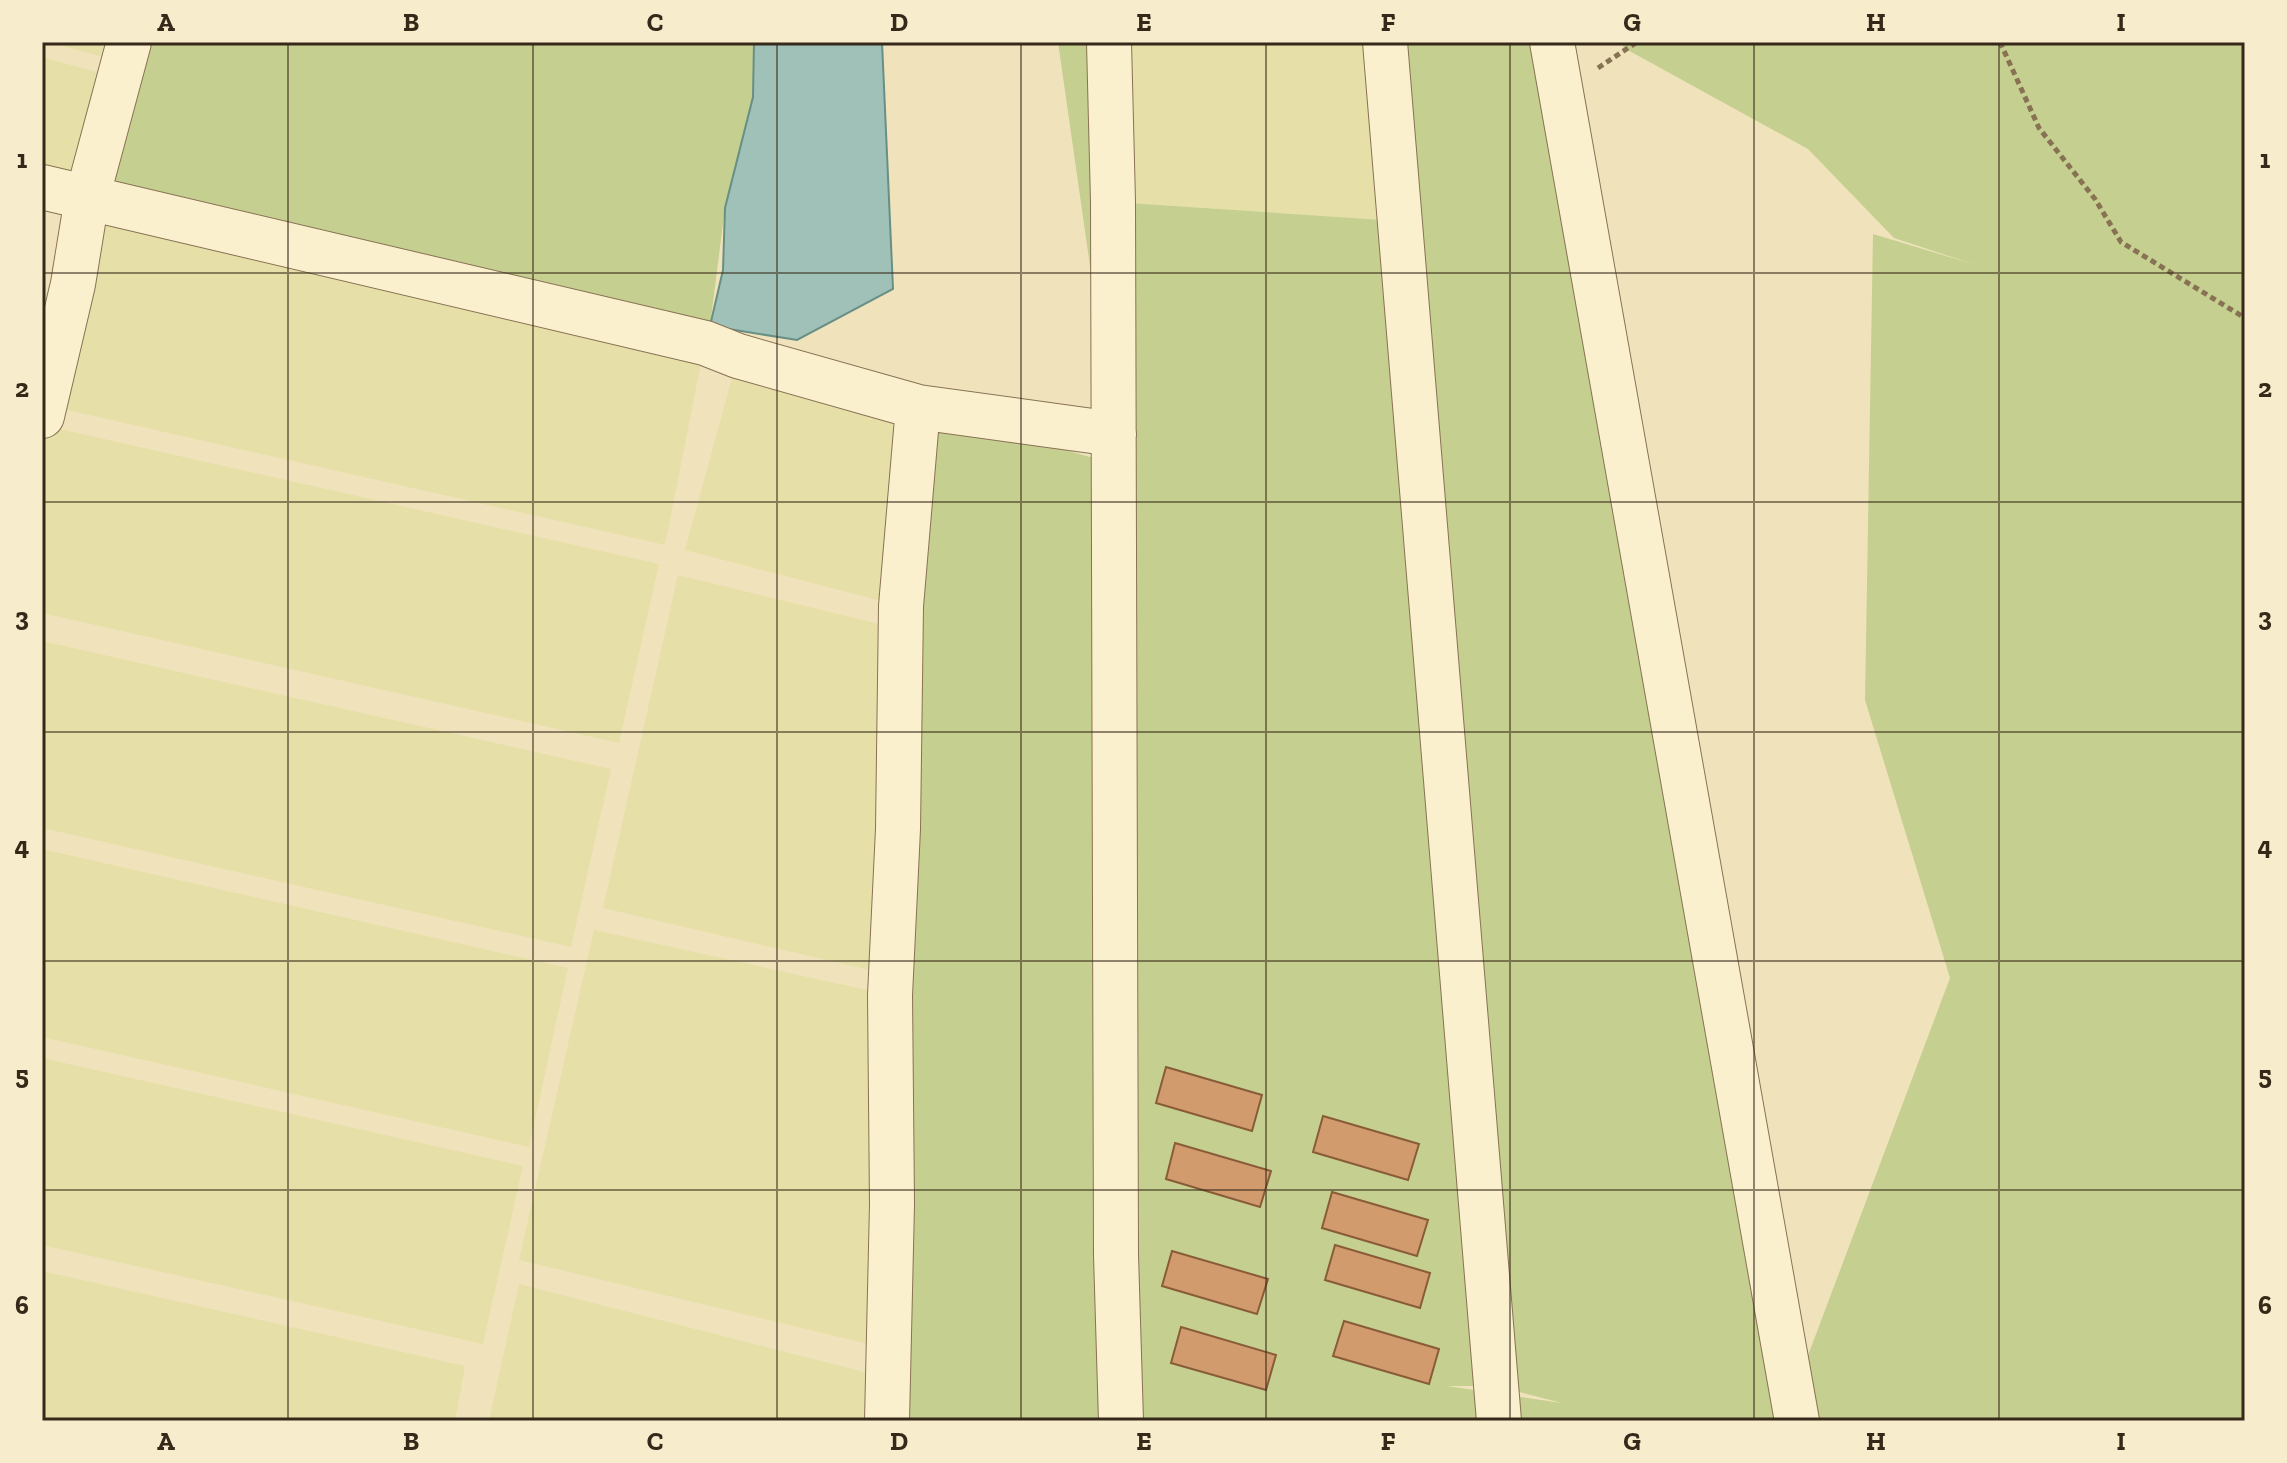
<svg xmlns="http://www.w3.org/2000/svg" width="2287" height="1463" viewBox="0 0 2287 1463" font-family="'Zilla Slab',serif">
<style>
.farmland{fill:#e6dfa8}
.green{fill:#c5cf8f;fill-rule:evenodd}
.water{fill:#a0c1b8;stroke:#678f86;stroke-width:2}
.building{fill:#d19b6e;stroke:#895c38;stroke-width:2}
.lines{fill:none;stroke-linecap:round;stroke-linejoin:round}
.minor-casing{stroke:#887254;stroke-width:46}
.path{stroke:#887254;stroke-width:5;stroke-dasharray:6 4;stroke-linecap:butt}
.minor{stroke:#fbf0ce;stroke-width:44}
.grid{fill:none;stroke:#36291a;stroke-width:2;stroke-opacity:0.55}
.neatline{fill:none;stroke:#36291a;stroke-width:3}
.grid-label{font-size:26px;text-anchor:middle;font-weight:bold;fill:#36291a}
</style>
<rect width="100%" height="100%" fill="#f0e3bb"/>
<path class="farmland" d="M48,42H131L126,63Z
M1119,42H1383L1400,221L1113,202Z
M42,57L119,78L705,343L665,545L45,405L87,198L42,185Z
M738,356L918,407L901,606L685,550Z
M42,425L659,564L619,743L42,613Z
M678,575L900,629L891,975L603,908Z
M42,641L611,769L571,947L42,828Z
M42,849L568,968L529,1147L42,1037Z
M594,930L890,995L889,1349L519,1260Z
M42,1058L523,1166L483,1344L42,1245Z
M42,1271L465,1366L455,1421H42Z
M519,1284L888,1378L887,1421H489Z"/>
<path class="green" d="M128,42H754L753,97L725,208L710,326L87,198Z
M1058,42H1105L1113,202L1398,221L1384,42H1553L1795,1390L1950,978L1865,700L1873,234L1976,265L1894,238L1808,149L1624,48L1621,42H2245V1421H887L918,407L1114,464V434ZM1447,1386H1496L1562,1403Z"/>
<path class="water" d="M754,42H882L893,289L797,340L710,326L723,270L725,208L753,97Z"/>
<path class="building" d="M1166,1067L1262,1095L1252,1131L1156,1103Z
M1323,1116L1419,1144L1408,1180L1313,1152Z
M1175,1143L1271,1171L1260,1207L1166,1179Z
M1332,1192L1428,1220L1417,1256L1322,1228Z
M1335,1245L1430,1273L1420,1308L1325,1280Z
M1172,1251L1268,1279L1257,1314L1162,1286Z
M1344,1321L1439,1349L1429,1384L1333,1356Z
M1181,1327L1276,1355L1266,1390L1171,1363Z"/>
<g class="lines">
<g class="minor-casing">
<path id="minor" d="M1109,42L1113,202L1116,1255L1121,1421
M1385,42L1499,1421
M1552,42L1797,1421
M42,187L705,343L738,356L918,407L1114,434
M42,416L73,284L87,198L129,42
M887,1421L892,1204L890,995L898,829L901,606L918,407"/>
</g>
<path class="path" d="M2000,42L2039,128L2095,199L2121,242L2245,318
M1598,68L1637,42"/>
<use href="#minor" class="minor"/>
</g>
<path class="grid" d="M288,42V1421M533,42V1421M777,42V1421M1021,42V1421M1266,42V1421M1510,42V1421M1754,42V1421M1999,42V1421M42,273H2245M42,502H2245M42,732H2245M42,961H2245M42,1190H2245"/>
<rect width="2287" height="1463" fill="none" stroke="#f7eccb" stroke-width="88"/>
<rect x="44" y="44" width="2199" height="1375" class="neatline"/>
<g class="grid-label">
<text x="166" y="31">A</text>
<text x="411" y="31">B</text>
<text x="655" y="31">C</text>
<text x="899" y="31">D</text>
<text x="1144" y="31">E</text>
<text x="1388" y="31">F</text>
<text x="1632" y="31">G</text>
<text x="1876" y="31">H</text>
<text x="2121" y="31">I</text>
<text x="22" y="168">1</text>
<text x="2265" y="168">1</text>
<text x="22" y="397">2</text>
<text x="2265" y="397">2</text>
<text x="22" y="626">3</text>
<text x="2265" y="626">3</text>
<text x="22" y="855">4</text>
<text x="2265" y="855">4</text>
<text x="22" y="1084">5</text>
<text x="2265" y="1084">5</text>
<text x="22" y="1314">6</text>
<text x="2265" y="1314">6</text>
<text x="166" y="1450">A</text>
<text x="411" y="1450">B</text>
<text x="655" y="1450">C</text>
<text x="899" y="1450">D</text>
<text x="1144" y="1450">E</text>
<text x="1388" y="1450">F</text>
<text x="1632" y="1450">G</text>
<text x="1876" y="1450">H</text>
<text x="2121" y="1450">I</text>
</g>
</svg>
